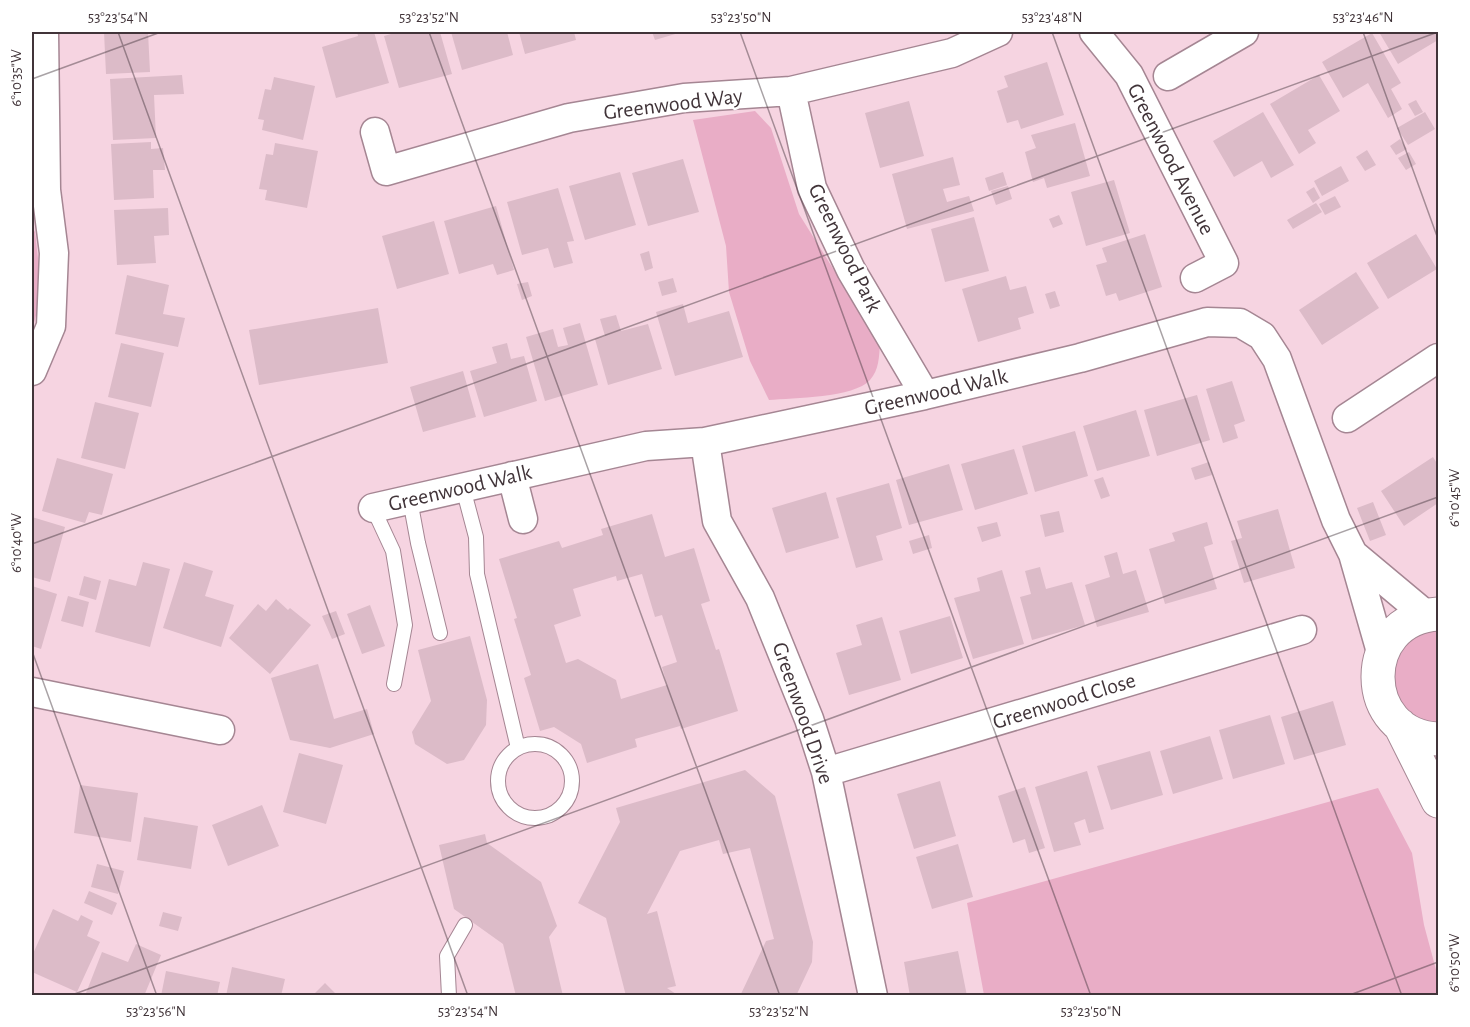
<svg xmlns="http://www.w3.org/2000/svg" width="1470" height="1027" viewBox="0 0 1470 1027" font-family="'Alegreya Sans',sans-serif">
<style>
.green{fill:#e9adc6}
.building{fill:#dcbbc8;fill-rule:evenodd}
.lines{fill:none;stroke-linecap:round;stroke-linejoin:round}
.lane-casing{stroke:#a58693;stroke-width:16}
.street-casing{stroke:#a58693;stroke-width:31}
.secondary-casing{stroke:#a58693;stroke-width:35}
.lane{stroke:#fff;stroke-width:14}
.street{stroke:#fff;stroke-width:28}
.secondary{stroke:#fff;stroke-width:33}
.ticks{fill:none;stroke:#413439;stroke-width:1.5;stroke-opacity:0.45}
.labels{text-anchor:middle;dominant-baseline:central;stroke-width:5;stroke-linejoin:round;paint-order:stroke}
.street-label{font-size:22px;fill:#413439;stroke:#fff}
.neatline{fill:none;stroke:#413439;stroke-width:2}
.ticks-label{font-size:15px;text-anchor:middle;fill:#413439}
</style>
<rect width="100%" height="100%" fill="#f6d4e1"/>
<path class="green" d="M755,111L771,128L799,214L880,344C879,357 879,370 870,380C854,398 793,398 769,400L750,361L729,292L726,246L693,120Z
M32,228L35,232L42,293L32,330Z
M1438,620V732L1397,712L1391,648Z
M1378,788L1412,853L1424,925L1438,977V995H984L967,903Z"/>
<path class="building" d="M104,32H148L150,72L106,74Z
M357,32H374L389,83L336,98L322,47L358,36Z
M398,32H440L452,74L399,88L384,36Z
M451,32H507L513,55L462,70Z
M519,32H574L576,40L525,54Z
M652,32H682L655,40Z
M1379,32H1438V40L1398,64Z
M1372,33L1401,83L1391,89L1402,109L1388,118L1368,83L1343,98L1322,62Z
M1047,62L1064,115L1021,129L1018,120L1007,123L997,91L1008,87L1004,76Z
M182,75L184,94L154,95L156,138L113,140L110,79Z
M1319,75L1340,111L1308,130L1316,143L1299,154L1270,104Z
M274,77L315,86L303,140L262,130L264,120L258,119L265,89L271,90Z
M1416,100L1423,112L1415,116L1408,104Z
M909,101L924,156L880,168L865,113Z
M1263,112L1294,165L1271,178L1262,161L1234,177L1213,141Z
M1425,112L1435,129L1408,145L1397,128Z
M1075,123L1090,176L1047,188L1044,178L1033,182L1025,152L1036,148L1031,135Z
M1400,139L1407,149L1396,155L1390,146Z
M151,142V149L163,148L165,170H153L154,198L114,200L111,144Z
M275,143L318,151L307,208L265,200L267,190L259,189L266,154L273,155Z
M1367,150L1376,165L1365,171L1356,157Z
M1409,152L1416,164L1406,170L1398,158Z
M953,157L960,185L943,189L947,202L969,196L974,211L907,229L892,174Z
M683,159L699,212L648,226L632,173Z
M1341,166L1349,181L1322,196L1314,181Z
M620,172L636,225L585,240L569,186Z
M1003,172L1007,185L989,191L985,178Z
M1114,180L1130,233L1086,246L1071,192Z
M1008,186L1012,199L996,205L991,191Z
M1314,187L1320,198L1313,203L1306,192Z
M558,188L574,241L567,242L573,263L554,268L548,248L522,255L507,202Z
M1335,196L1341,207L1325,215L1319,204Z
M1316,203L1322,212L1293,229L1287,220Z
M496,206L514,270L497,275L493,264L459,274L444,221Z
M168,208L169,235L154,236L156,263L117,265L114,210Z
M1059,215L1063,224L1053,228L1049,219Z
M974,217L989,271L945,282L931,229Z
M434,221L449,274L397,289L382,236Z
M1145,234L1162,287L1119,301L1116,293L1106,296L1096,265L1107,262L1102,248Z
M1416,234L1437,269L1388,299L1367,263Z
M649,251L653,268L645,271L640,254Z
M1356,272L1379,308L1322,345L1299,310Z
M127,275L169,285L163,314L185,318L178,347L115,334Z
M1006,276L1010,290L1026,286L1034,313L1018,318L1021,329L978,342L962,289Z
M673,278L677,292L662,296L658,282Z
M528,282L532,296L522,300L517,284Z
M1055,291L1060,306L1050,309L1045,294Z
M683,304L688,323L729,311L743,357L675,376L656,312Z
M378,308L388,363L259,385L249,330Z
M616,315L621,331L648,324L662,369L608,385L595,339L605,336L600,319Z
M580,323L598,385L545,401L526,337L553,329L558,347L568,345L563,328Z
M121,343L164,353L151,407L108,397Z
M507,343L511,359L524,356L537,401L484,417L470,371L497,363L492,347Z
M463,371L476,417L423,432L410,387Z
M1232,381L1245,421L1234,425L1238,438L1223,443L1206,389Z
M1197,395L1210,440L1157,456L1144,410Z
M95,402L139,413L125,469L81,458Z
M1136,410L1150,456L1097,471L1083,426Z
M1075,431L1088,476L1035,492L1022,446Z
M1014,449L1028,494L975,510L961,464Z
M1433,457L1438,465V503L1404,526L1381,491Z
M57,458L113,474L102,515L89,512L85,523L42,511Z
M1209,462L1212,475L1195,480L1191,468Z
M949,464L963,510L909,525L896,480Z
M1103,477L1110,496L1101,499L1094,480Z
M889,483L902,528L876,536L883,560L856,568L836,498Z
M826,492L839,538L786,553L772,508Z
M1373,502L1386,535L1370,541L1357,508Z
M1278,509L1295,568L1244,583L1231,541L1242,538L1237,521Z
M1059,511L1064,532L1045,537L1040,515Z
M652,514L665,557L694,548L710,601L701,604L716,650L719,649L738,711L681,729L680,726L635,739L637,747L587,763L581,744L554,727L540,731L524,678L531,675L514,619L517,618L499,559L559,541L562,548L603,535L601,529ZM642,574L655,617L662,615L677,662L662,667L667,685L621,699L616,680L578,659L566,663L554,625L581,616L573,589L616,576L617,581Z
M32,517L65,527L50,582L32,577Z
M997,522L1001,536L982,542L977,527Z
M1207,522L1213,544L1204,547L1217,589L1165,604L1149,549L1175,541L1172,533Z
M929,535L932,548L913,554L909,541Z
M1117,552L1123,574L1136,570L1149,612L1097,627L1085,585L1110,577L1104,556Z
M143,562L170,569L150,647L95,632L109,579L136,586Z
M184,562L213,571L205,596L234,605L221,647L163,628Z
M1040,567L1046,589L1072,582L1085,625L1032,640L1020,597L1031,594L1025,571Z
M1002,570L1024,644L973,659L954,598L980,591L977,578Z
M84,576L101,581L96,600L79,595Z
M32,586L57,594L41,649L32,646Z
M68,596L89,602L83,627L61,621Z
M276,599L288,610L290,608L311,625L270,674L229,638L258,604L266,611Z
M370,605L385,646L362,654L347,614Z
M336,611L345,634L332,639L322,616Z
M950,616L963,658L911,674L899,631Z
M882,617L901,680L849,695L836,653L862,645L856,625Z
M470,636L487,700L486,725L464,760L447,764L415,744L412,732L431,701L418,650Z
M318,664L334,719L367,709L374,734L330,748L290,740L271,678Z
M1333,701L1346,745L1294,760L1281,717Z
M1270,715L1285,764L1233,779L1219,730Z
M1210,736L1223,779L1173,794L1160,751Z
M1150,751L1163,795L1111,810L1097,766Z
M299,753L343,765L326,824L283,812Z
M745,770L775,796L813,942L812,962L796,996H740L766,941L774,939L750,848L723,854L719,840L680,851L647,914L657,911L676,986L667,988L679,996H626L606,918L578,903L620,822L616,808Z
M1087,771L1104,829L1089,833L1085,819L1074,823L1081,845L1054,852L1035,787Z
M940,781L956,836L914,849L897,794Z
M80,785L138,793L131,842L74,833Z
M1025,787L1045,848L1029,853L1025,839L1013,843L998,796Z
M262,805L279,846L228,866L212,825Z
M144,817L198,826L191,869L137,860Z
M485,834L487,843L541,882L557,926L549,937L563,996H516L503,944L454,909L439,845Z
M958,844L973,897L932,909L916,857Z
M97,864L124,871L118,894L91,887Z
M89,891L117,903L112,915L84,903Z
M53,909L78,921L81,915L93,921L87,936L100,942L77,992L32,972V956Z
M163,912L182,917L178,931L159,926Z
M136,944L161,955L144,996H91L86,993L102,952L128,962Z
M958,951L967,996H910L904,962Z
M232,967L285,979L281,996H226Z
M166,971L220,982L217,996H161Z
M325,983L338,996H312Z"/>
<g class="lines">
<g class="lane-casing">
<path id="lane" d="M463,488L476,537L477,574L518,748
M410,500L418,543L440,633
M373,508L393,551L405,625L394,684
M498 781a37 37 0 1 1 74 0a37 37 0 1 1-74 0Z
M449,996L447,956L465,925"/>
</g>
<g class="street-casing">
<path id="street" d="M1094,32L1129,75L1224,263L1195,278
M1168,76L1244,32
M791,91L812,188L851,270L925,395
M375,132L386,171L569,118L684,98L791,91L952,53L998,32
M32,371L51,326L54,253L46,190L44,32
M1347,418L1438,358
M705,442L717,521L760,598L809,719L826,772L873,996
M512,476L523,519
M373,508L646,446L705,442L925,395L1080,358L1207,322L1240,323L1262,336L1277,359L1336,520L1353,554L1381,652
M1353,554L1426,615
M32,692L220,730
M826,772L1302,630"/>
</g>
<g class="secondary-casing">
<path id="secondary" d="M1438,614C1357,619 1359,736 1438,739
M1400,725L1438,801"/>
</g>
<use href="#lane" class="lane"/>
<use href="#street" class="street"/>
<use href="#secondary" class="secondary"/>
</g>
<path class="ticks" d="M118,32L468,996M429,32L780,996M740,32L1091,996M1052,32L1402,996M1363,32L1438,239M32,79L161,32M32,544L1438,32M32,651L157,996M69,996L1438,497M1347,996L1438,962"/>
<g class="labels">
<g class="street-label">
<text transform="translate(673 104) rotate(-7)">Greenwood Way</text>
<text transform="translate(1171 159) rotate(63)">Greenwood Avenue</text>
<text transform="translate(845 248) rotate(64)">Greenwood Park</text>
<text transform="translate(936 392) rotate(-13)">Greenwood Walk</text>
<text transform="translate(460 488) rotate(-13)">Greenwood Walk</text>
<text transform="translate(1064 701) rotate(-17)">Greenwood Close</text>
<text transform="translate(803 713) rotate(71)">Greenwood Drive</text>
</g>
</g>
<rect width="1470" height="1027" fill="none" stroke="#ffffff" stroke-width="66"/>
<rect x="33" y="33" width="1404" height="961" class="neatline"/>
<g class="ticks-label">
<text x="118" y="22">53°23'54"N</text>
<text x="429" y="22">53°23'52"N</text>
<text x="741" y="22">53°23'50"N</text>
<text x="1052" y="22">53°23'48"N</text>
<text x="1363" y="22">53°23'46"N</text>
<text transform="translate(16 78) rotate(-90)" y="5">6°10'35"W</text>
<text transform="translate(1454 498) rotate(-90)" y="5">6°10'45"W</text>
<text transform="translate(16 543) rotate(-90)" y="5">6°10'40"W</text>
<text transform="translate(1454 963) rotate(-90)" y="5">6°10'50"W</text>
<text x="156" y="1016">53°23'56"N</text>
<text x="468" y="1016">53°23'54"N</text>
<text x="779" y="1016">53°23'52"N</text>
<text x="1091" y="1016">53°23'50"N</text>
</g>
</svg>
